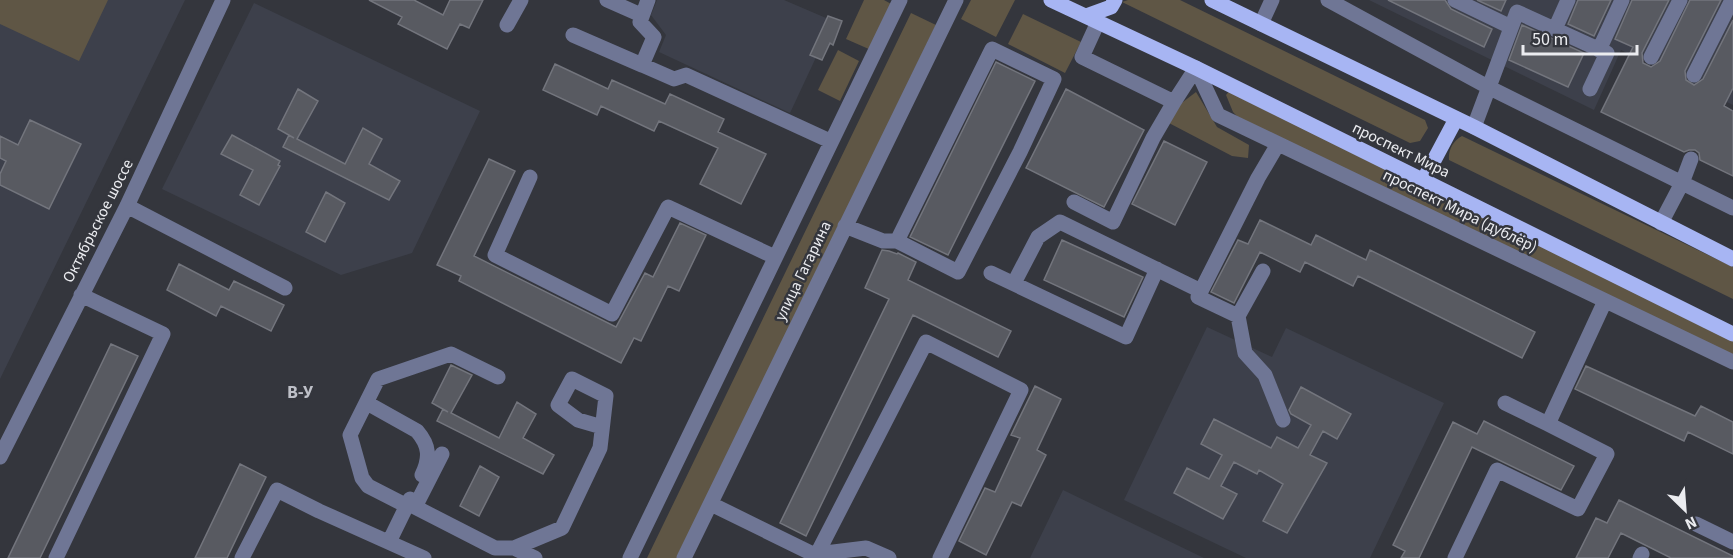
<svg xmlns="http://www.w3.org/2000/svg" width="1733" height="558" viewBox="0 0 1733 558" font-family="'Source Sans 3',sans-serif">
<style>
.built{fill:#3d404b}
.green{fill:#5f5645}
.building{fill:#585a61;stroke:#73757d;stroke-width:1.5}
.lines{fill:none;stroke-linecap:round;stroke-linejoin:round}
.minor{stroke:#6f7695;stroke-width:15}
.major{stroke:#a7b5f3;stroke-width:15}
.labels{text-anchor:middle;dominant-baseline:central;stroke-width:5;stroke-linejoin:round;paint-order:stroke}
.street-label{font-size:16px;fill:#ebecf0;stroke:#34363d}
.neighbourhood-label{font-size:18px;font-weight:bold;fill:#bec0c8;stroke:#34363d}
</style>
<rect width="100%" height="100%" fill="#34363d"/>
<path class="built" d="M0,0H185L0,379Z
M657,0H784L833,21L790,113L659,52L666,35L651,15Z
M1369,0H1733V105L1621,50L1594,110Z
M254,3L480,111L412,253L341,275L162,189Z
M1207,327L1272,357L1286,328L1444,403L1370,558H1246L1124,500Z
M1063,490L1204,558H1030Z"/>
<path class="green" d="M0,0H108L79,61L0,24Z
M864,0H884L893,5L871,50L846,39Z
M971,0H1015L996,37L961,19Z
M1128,0H1180L1425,120L1428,128L1420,141L1410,143L1122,2Z
M911,13L936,25L678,558H647Z
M1023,14L1081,42L1065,73L1008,44Z
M838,50L859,61L840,101L818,90Z
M1231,89L1733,337V357L1248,128L1233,112L1226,95Z
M1196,92L1217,127L1249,145L1248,158L1232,156L1167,122L1175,108Z
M1462,136L1733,267V299L1449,160C1448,150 1453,141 1462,136Z"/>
<path class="building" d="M369,0H414L443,15L450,0H483L469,28L460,24L447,49L398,24L402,17Z
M1388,0H1445L1451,9L1492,29L1484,47Z
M1477,0H1506L1501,11Z
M1578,0H1611L1594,36L1568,24Z
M1632,0H1669L1642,53L1643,63L1651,67L1660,61L1690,0H1721L1685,71L1686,80L1694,85L1703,79L1733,20V88L1724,106L1733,111V176L1700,160L1699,153L1695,150H1689L1684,152L1601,112L1633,47L1615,39Z
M828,16L842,21L833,45L830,43L822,60L810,55Z
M1522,25L1584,53L1568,87L1509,60Z
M996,62L1035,81L948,255L910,237Z
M555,64L608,89L612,80L665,104L670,94L724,119L718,132L766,154L741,204L700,184L718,148L659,121L654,131L601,106L597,115L543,90Z
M298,89L318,101L297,139L345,164L363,128L382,139L369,164L400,181L389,200L283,147L289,135L294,138L278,129Z
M1066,89L1144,130L1104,207L1026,168Z
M30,120L81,144L49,209L0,185V174L6,161L0,158V136L18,145Z
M232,135L280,161L278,165L280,166L259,205L240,195L253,170L221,154Z
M1164,141L1207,162L1175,225L1132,204Z
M489,159L515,171L474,256L616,327L645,273L653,277L680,223L706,235L679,291L668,286L641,341L634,338L621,363L459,281L461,276L437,265Z
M326,192L345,203L325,242L306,232Z
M1260,220L1311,245L1316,235L1366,260L1370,250L1535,332L1522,358L1358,276L1353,286L1305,262L1300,272L1260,252L1234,303L1211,292L1238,240L1248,244Z
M1062,240L1143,277L1124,317L1044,280Z
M882,250L889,251L897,254L898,253L916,262L908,280L1011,331L998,357L913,315L806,536L780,523L889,299L865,288Z
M179,264L229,290L234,281L284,305L271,331L221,306L216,316L167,290Z
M111,344L138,356L40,558H8Z
M451,365L472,375L451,413L499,438L517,402L536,414L523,438L554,455L543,474L437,421L443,409L448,412L432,403Z
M1586,366L1695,416L1701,406L1733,422V454L1688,432L1684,441L1575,389Z
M1035,386L1061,399L1037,450L1046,455L1021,506L1012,502L986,555L959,541L985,488L995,492L1020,438L1011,435Z
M1301,387L1351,414L1337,439L1323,431L1310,455L1327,463L1287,533L1263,521L1283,484L1259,470L1257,474L1234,462L1221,486L1237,494L1223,519L1174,493L1187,468L1209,479L1222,455L1201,444L1214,419L1271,448L1277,437L1298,448L1311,425L1291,414L1289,410Z
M1484,421L1574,466L1561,490L1472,447L1419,558H1401L1405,551L1393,545L1453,422L1477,434Z
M240,464L266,477L227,558H195Z
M480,466L499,477L479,516L460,506Z
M1619,500L1733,556V558H1671L1621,533L1608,558H1576L1596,518L1607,523Z"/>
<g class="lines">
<path class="minor" d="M607,0L641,15
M648,0L640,22L654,37L642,65L674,79L686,75L830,141
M1328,0L1488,87L1733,208
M1455,0L1511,27
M1098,22L1082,57L1174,102L1196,68
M1261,24L1272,0
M507,25L521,0
M1555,29L1568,0
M573,35L642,65
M1599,50L1622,0
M1651,57L1680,0
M1196,68L1218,115L1733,362
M1694,75L1732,0
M1474,127L1517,12L1607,53L1590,89
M530,177L495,255L612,314L668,207L775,257
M1074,202L1113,222L1153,138L1174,102
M127,206L285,288
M1661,223L1682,183L1691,159
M845,226L883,241H897L958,272L1020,152L1054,79L992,49L897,241
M1263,271L1238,316L1198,297L1258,178L1278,144
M991,273L1126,337L1157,269
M1014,283L1038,237L1060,222L1201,291
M1238,316L1245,353L1265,375L1283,420
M367,403L417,431C430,446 430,458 422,475
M1505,403L1548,424
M442,454L415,507L495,548H514L535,558
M0,457L127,206L223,0
M711,504L821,558
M407,506L368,486L362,478L350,435L378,379L451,354L498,377
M1696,524L1733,542
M389,542L410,499
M514,548L562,528L600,448L606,396L572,379L558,405L578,420L602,427
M817,554L866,548L889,558
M56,558L163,334L81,295
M242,558L277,490L319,511L424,558
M630,558L900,0
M684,558L956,0
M815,558L926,342L1021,390L940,558
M1455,558L1497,470L1578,509L1607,454L1548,424L1605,301
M1640,558L1642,554"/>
<path class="major" d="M1051,0L1196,68L1733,334
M1212,0L1474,127L1733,259
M1086,16L1111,7L1115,0
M1423,181L1456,119"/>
</g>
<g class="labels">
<g class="street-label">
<text transform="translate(1401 150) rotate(26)">проспект Мира</text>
<text transform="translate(1460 211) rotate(26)">проспект Мира (дублёр)</text>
<text transform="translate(98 221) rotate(-63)">Октябрьское шоссе</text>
<text transform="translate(803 271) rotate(-64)">улица Гагарина</text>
</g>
<g class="neighbourhood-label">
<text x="300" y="392">В-У</text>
</g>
</g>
<g transform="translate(1685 510) rotate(155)" stroke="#34363d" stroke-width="4.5" paint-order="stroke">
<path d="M0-4.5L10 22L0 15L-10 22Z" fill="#ebecf0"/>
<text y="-9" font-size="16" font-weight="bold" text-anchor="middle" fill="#ebecf0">N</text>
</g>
<path d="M1523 45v9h114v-9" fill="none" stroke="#ebecf0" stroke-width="3"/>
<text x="1532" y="45" font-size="18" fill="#ebecf0" stroke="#34363d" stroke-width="4.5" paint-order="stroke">50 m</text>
</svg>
